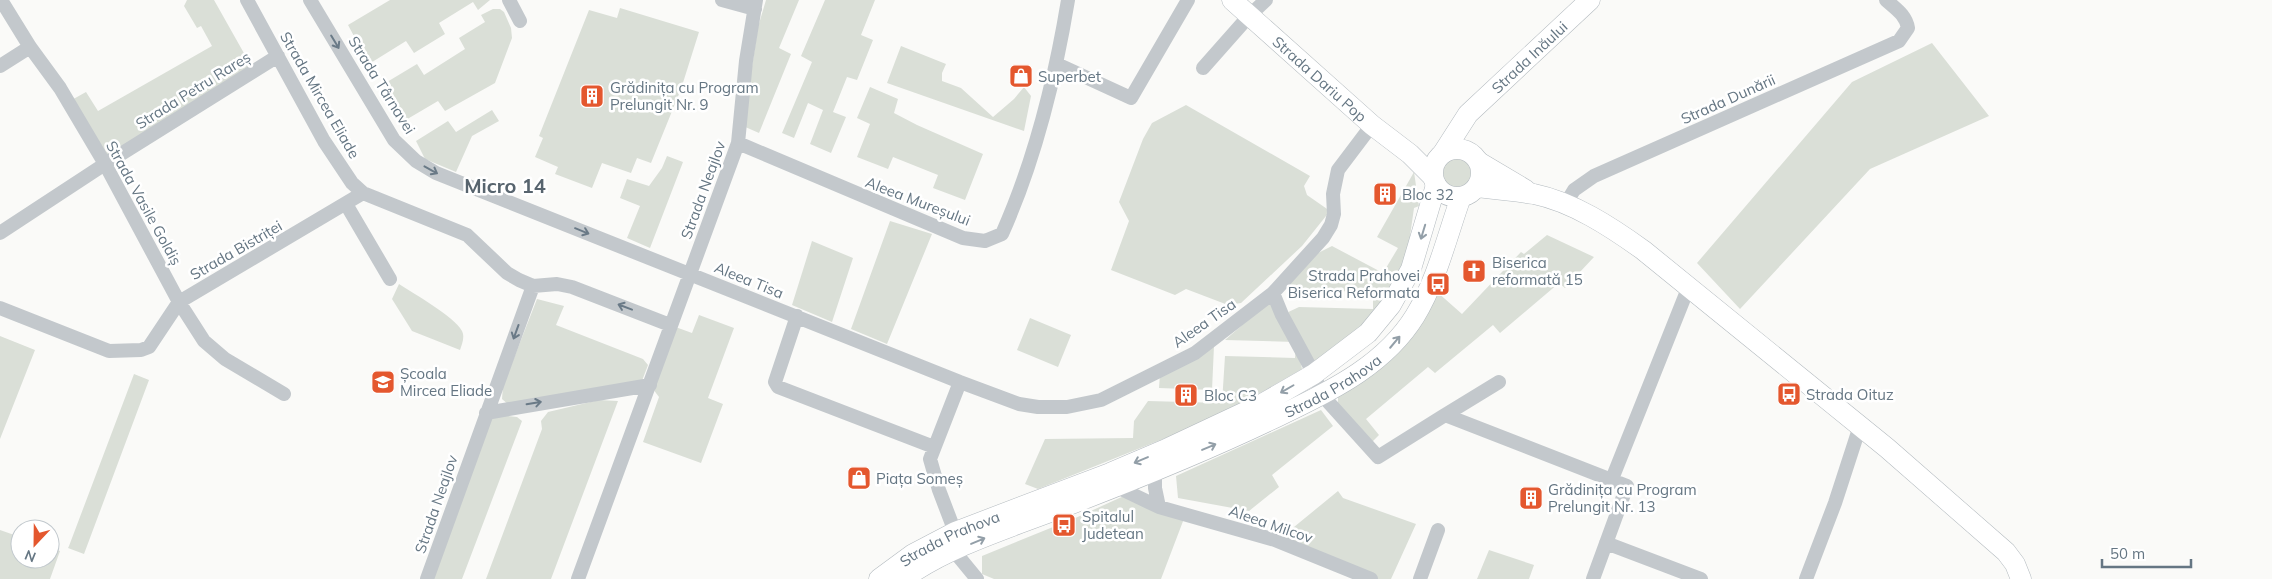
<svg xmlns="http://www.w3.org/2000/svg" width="2272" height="579" viewBox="0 0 2272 579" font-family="Mulish,sans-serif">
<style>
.green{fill:#dadfd7}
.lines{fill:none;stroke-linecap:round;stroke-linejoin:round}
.secondary-casing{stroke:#b3babf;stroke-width:21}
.street{stroke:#c3c8cc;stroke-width:14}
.secondary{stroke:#fff;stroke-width:20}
.oneway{stroke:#6a7a87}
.oneway2{stroke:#939fa8}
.labels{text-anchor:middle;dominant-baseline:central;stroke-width:5;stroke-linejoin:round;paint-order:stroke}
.street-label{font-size:15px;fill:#657683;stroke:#fff}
.poi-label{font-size:15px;fill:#657683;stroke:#fff;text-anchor:start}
.district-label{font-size:20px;font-weight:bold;fill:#57646e;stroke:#fff}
</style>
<rect width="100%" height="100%" fill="#fafaf8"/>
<path class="green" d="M187,0H214L254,71L105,164L68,102L86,92L98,111L212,46L201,26L197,28L184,6Z
M390,0H490L478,10L473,2L439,23L445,34L414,53L406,41L369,64L348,25Z
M766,0H799L779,48L791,54L759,133L743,126L758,27Z
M825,0H875L861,35L873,40L857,80L847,77L833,112L846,117L831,153L810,144L823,110L808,103L794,138L782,133L812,62L801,56Z
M620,8L699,32L681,89L651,163L637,158L631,173L602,163L592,188L555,174L558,167L535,157L543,138L539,136L589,10L617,18Z
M493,9H500L504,12L511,28L512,38L495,83L445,111L438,101L404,121L382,85L417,64L424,75L465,49L459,38L485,22L481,15Z
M1932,43L1989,116L1870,169L1740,309L1697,263L1852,82Z
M901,46L946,64L942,73V81L961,88L993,117L1014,99L1024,87L1031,96L1024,131L887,83Z
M870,87L898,99L894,113L917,125L983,154L965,200L933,188L938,175L893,157L888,169L857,157L870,124L857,118Z
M1186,105L1310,176L1304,186L1307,195L1330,211L1302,246L1241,303L1228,305L1186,289L1175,295L1111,270L1129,221L1119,202L1143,139L1152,123Z
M492,110L499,121L472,136L456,172L425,159L416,141L448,121L456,132Z
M1440 173a17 17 0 1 1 34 0a17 17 0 1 1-34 0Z
M667,156L683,162L650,248L627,238L640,206L620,198L627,179L649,186L662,168Z
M1414,172L1419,206L1414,208L1410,236L1420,241L1391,305L1322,368L1297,345L1302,369L1218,417L1038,489L1025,484L1045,439L1133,438L1134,421L1148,401L1222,403L1225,356L1295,358L1296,342L1225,340L1270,301L1282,315L1299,307L1373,309V292L1299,290L1288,284L1314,255L1332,246L1383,273L1398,248L1377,237Z
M890,221L932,234L887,344L851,329Z
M1547,235L1594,257L1565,288L1559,283L1500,333L1493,325L1435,373L1428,367L1366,419L1379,435L1368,446L1338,405V397L1436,291L1462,314L1521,252L1524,254Z
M812,241L853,258L832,322L792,305Z
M399,284C414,294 454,316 462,331C465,337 462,344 460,350L412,331L392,299Z
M537,299L564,306L556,325L643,359L648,365L640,386L511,407L502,399L503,386Z
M699,315L734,328L708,398L723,404L701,463L643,442L659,397L650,385L670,325L692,333Z
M1030,318L1071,335L1058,367L1017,350Z
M0,336L35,350L0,439Z
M1214,346L1212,390L1159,388L1160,374Z
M134,374L149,380L84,554L68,548L69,546Z
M599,400L618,401L551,579H486L542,429L541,421L548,412Z
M1321,410L1333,426L1272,475L1279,487L1249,511L1178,498L1176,476Z
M501,415L517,417L522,421L462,579H432L491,419Z
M1338,491L1343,498L1416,524L1391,579H1378L1281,540L1283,536Z
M1126,495L1185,516L1161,579H994L982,574V556L1053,527L1057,536L1074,529L1071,520Z
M0,530L20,537V559H50V547L60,551L50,579H0Z
M1489,550L1534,565L1529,579H1477Z"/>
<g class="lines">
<g class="secondary-casing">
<g id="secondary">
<path id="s1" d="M1232,0L1372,125L1410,154L1433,177"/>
<circle cx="1457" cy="173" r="24"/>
<path id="s2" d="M1443,153L1468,114L1590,0"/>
<path d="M1479,162L1526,190"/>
<path d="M1477,187C1496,189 1515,191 1534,194C1573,202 1611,227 1643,250L1887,448L2006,552L2015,564L2021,579"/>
<path id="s3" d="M879,579L913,554L955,532L1110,473L1164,450L1262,404L1314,374L1368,333L1391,305L1411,269L1436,185"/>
<path id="s4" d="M903,579C949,546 1009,528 1061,508C1137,479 1214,448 1287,412C1335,389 1386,363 1415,316C1437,280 1447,236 1461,197"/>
</g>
</g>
<path class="street" d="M1,0L30,47L60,88L105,164L179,302L204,341L225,359L284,394
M247,0L324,141L352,183L363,193L467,235L507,273L519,280L533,286L557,284L572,287L670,325
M310,0L394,140L416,161L436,173L960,382L1019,404L1038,407H1067L1101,400L1195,353L1273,293L1323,238L1331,225L1334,214L1333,194L1338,170L1372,125
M509,0L520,21
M722,0L755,9
M1057,64L1131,98L1188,0
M0,66L30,47
M1203,68L1249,16L1266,0
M738,143L963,238L985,241L1002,234C1035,160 1055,79 1068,0
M346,204L390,279
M1565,205L1574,190L1594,176L1899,41L1908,28C1906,15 1896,9 1886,0
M0,233L105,164L278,56
M1273,293L1282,315L1314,374L1322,395L1378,457L1445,415L1627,486L1593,579
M0,308L109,351L141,350L149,347L179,302L363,193
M797,316L775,382L778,387L934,447
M960,382L930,459L939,490L955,532L954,551L977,579
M486,413L650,385
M1445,415L1499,382
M1155,470V488L1159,507
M1612,479L1689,286
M1115,481L1117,487L1159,507L1275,540L1371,579
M1606,543L1701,579
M427,579L533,286
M578,579L738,143L746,61L756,0
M1420,579L1438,530
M1806,579L1835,503L1860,426"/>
<use href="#secondary" class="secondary"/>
</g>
<defs><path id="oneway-shaft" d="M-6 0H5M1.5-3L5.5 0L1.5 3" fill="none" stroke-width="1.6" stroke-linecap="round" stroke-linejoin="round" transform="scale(1.25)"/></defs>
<g class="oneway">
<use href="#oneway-shaft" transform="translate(335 42) rotate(59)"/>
<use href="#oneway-shaft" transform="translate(431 170) rotate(29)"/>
<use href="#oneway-shaft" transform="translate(582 231) rotate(22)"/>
<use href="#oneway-shaft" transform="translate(625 307) rotate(-159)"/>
<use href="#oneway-shaft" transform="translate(516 332) rotate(110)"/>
<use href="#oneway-shaft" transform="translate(534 403) rotate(-9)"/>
</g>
<g class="oneway2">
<use href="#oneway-shaft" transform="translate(1423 232) rotate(107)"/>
<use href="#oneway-shaft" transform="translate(1395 342) rotate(-50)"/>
<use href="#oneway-shaft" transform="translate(1287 389) rotate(150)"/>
<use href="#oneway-shaft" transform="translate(1209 447) rotate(-23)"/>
<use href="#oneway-shaft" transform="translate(1141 460) rotate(157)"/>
<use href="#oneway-shaft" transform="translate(978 541) rotate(-23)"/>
</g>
<defs>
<g id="shop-square" transform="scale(1.25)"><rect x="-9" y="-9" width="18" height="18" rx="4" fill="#e4572e" stroke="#fff"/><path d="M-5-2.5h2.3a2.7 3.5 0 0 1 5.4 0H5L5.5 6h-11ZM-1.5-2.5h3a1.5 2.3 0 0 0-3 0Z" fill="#fff"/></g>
<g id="building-square" transform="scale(1.25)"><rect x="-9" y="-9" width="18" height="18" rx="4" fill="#e4572e" stroke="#fff"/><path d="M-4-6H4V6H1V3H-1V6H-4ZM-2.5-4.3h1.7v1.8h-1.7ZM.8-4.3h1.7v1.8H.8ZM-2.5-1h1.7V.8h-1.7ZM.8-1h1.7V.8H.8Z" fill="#fff"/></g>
<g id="church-square" transform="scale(1.25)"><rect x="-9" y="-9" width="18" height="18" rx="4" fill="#e4572e" stroke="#fff"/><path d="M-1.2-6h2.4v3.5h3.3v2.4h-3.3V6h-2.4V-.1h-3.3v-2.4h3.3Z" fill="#fff"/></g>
<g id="bus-square" transform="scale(1.25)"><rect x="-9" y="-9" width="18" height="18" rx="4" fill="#e4572e" stroke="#fff"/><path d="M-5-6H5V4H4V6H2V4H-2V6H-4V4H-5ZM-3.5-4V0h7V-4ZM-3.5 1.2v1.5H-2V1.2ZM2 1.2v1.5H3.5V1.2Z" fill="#fff"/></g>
<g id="school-square" transform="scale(1.25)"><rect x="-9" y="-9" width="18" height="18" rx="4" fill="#e4572e" stroke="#fff"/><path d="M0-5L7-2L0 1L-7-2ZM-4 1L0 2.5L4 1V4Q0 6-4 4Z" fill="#fff"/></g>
</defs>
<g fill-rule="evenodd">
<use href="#shop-square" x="1021" y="76"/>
<use href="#building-square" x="592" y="96"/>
<use href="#building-square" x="1385" y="194"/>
<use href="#church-square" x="1474" y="271"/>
<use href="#bus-square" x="1438" y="284"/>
<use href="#school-square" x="383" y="382"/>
<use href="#bus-square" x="1789" y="394"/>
<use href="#building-square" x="1186" y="395"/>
<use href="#shop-square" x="859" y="478"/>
<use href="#building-square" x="1531" y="498"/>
<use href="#bus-square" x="1064" y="525"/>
</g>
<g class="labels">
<g class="street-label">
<text stroke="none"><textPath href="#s2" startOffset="130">Strada Inăului</textPath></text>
<text stroke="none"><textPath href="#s1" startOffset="118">Strada Dariu Pop</textPath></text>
<text transform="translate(382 85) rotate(58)">Strada Târnavei</text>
<text transform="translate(193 90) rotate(-32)">Strada Petru Rareș</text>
<text transform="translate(320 95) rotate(60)">Strada Mircea Eliade</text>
<text transform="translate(1728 99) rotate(-24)">Strada Dunării</text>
<text transform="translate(703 190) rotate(-70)">Strada Neajlov</text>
<text transform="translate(918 201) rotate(21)">Aleea Mureșului</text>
<text transform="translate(144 203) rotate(61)">Strada Vasile Goldiș</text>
<text transform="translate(236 250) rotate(-30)">Strada Bistriței</text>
<text transform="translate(749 280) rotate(22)">Aleea Tisa</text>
<text transform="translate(1204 323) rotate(-35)">Aleea Tisa</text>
<text stroke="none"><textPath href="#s4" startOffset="472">Strada Prahova</textPath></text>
<text transform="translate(436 504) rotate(-71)">Strada Neajlov</text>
<text transform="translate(1271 524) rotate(19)">Aleea Milcov</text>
<text stroke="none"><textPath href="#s3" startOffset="82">Strada Prahova</textPath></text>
</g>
<g class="poi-label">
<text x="1038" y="76">Superbet</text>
<text x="610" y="87">Grădinița cu Program<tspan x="610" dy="17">Prelungit Nr. 9</tspan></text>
<text x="1402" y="194">Bloc 32</text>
<text x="1492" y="262">Biserica<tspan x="1492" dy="17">reformată 15</tspan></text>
<text x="1420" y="275" text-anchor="end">Strada Prahovei<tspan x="1420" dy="17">Biserica Reformata</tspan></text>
<text x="400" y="373">Școala<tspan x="400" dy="17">Mircea Eliade</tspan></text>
<text x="1806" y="394">Strada Oituz</text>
<text x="1204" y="395">Bloc C3</text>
<text x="876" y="478">Piața Someș</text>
<text x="1548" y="489">Grădinița cu Program<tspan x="1548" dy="17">Prelungit Nr. 13</tspan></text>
<text x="1082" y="516">Spitalul<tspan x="1082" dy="17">Judetean</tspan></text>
</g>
<g class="district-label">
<text x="505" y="185">Micro 14</text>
</g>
</g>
<g transform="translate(35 544) rotate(202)"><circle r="24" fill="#ffffff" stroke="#c1c8cd"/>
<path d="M0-4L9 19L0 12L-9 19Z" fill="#e4572e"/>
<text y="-8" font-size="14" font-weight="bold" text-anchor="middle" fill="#657683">N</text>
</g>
<path d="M2102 559v8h89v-8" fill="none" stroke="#657683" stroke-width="2.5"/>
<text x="2110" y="559" font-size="15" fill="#657683" stroke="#ffffff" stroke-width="4" paint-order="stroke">50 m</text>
</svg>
